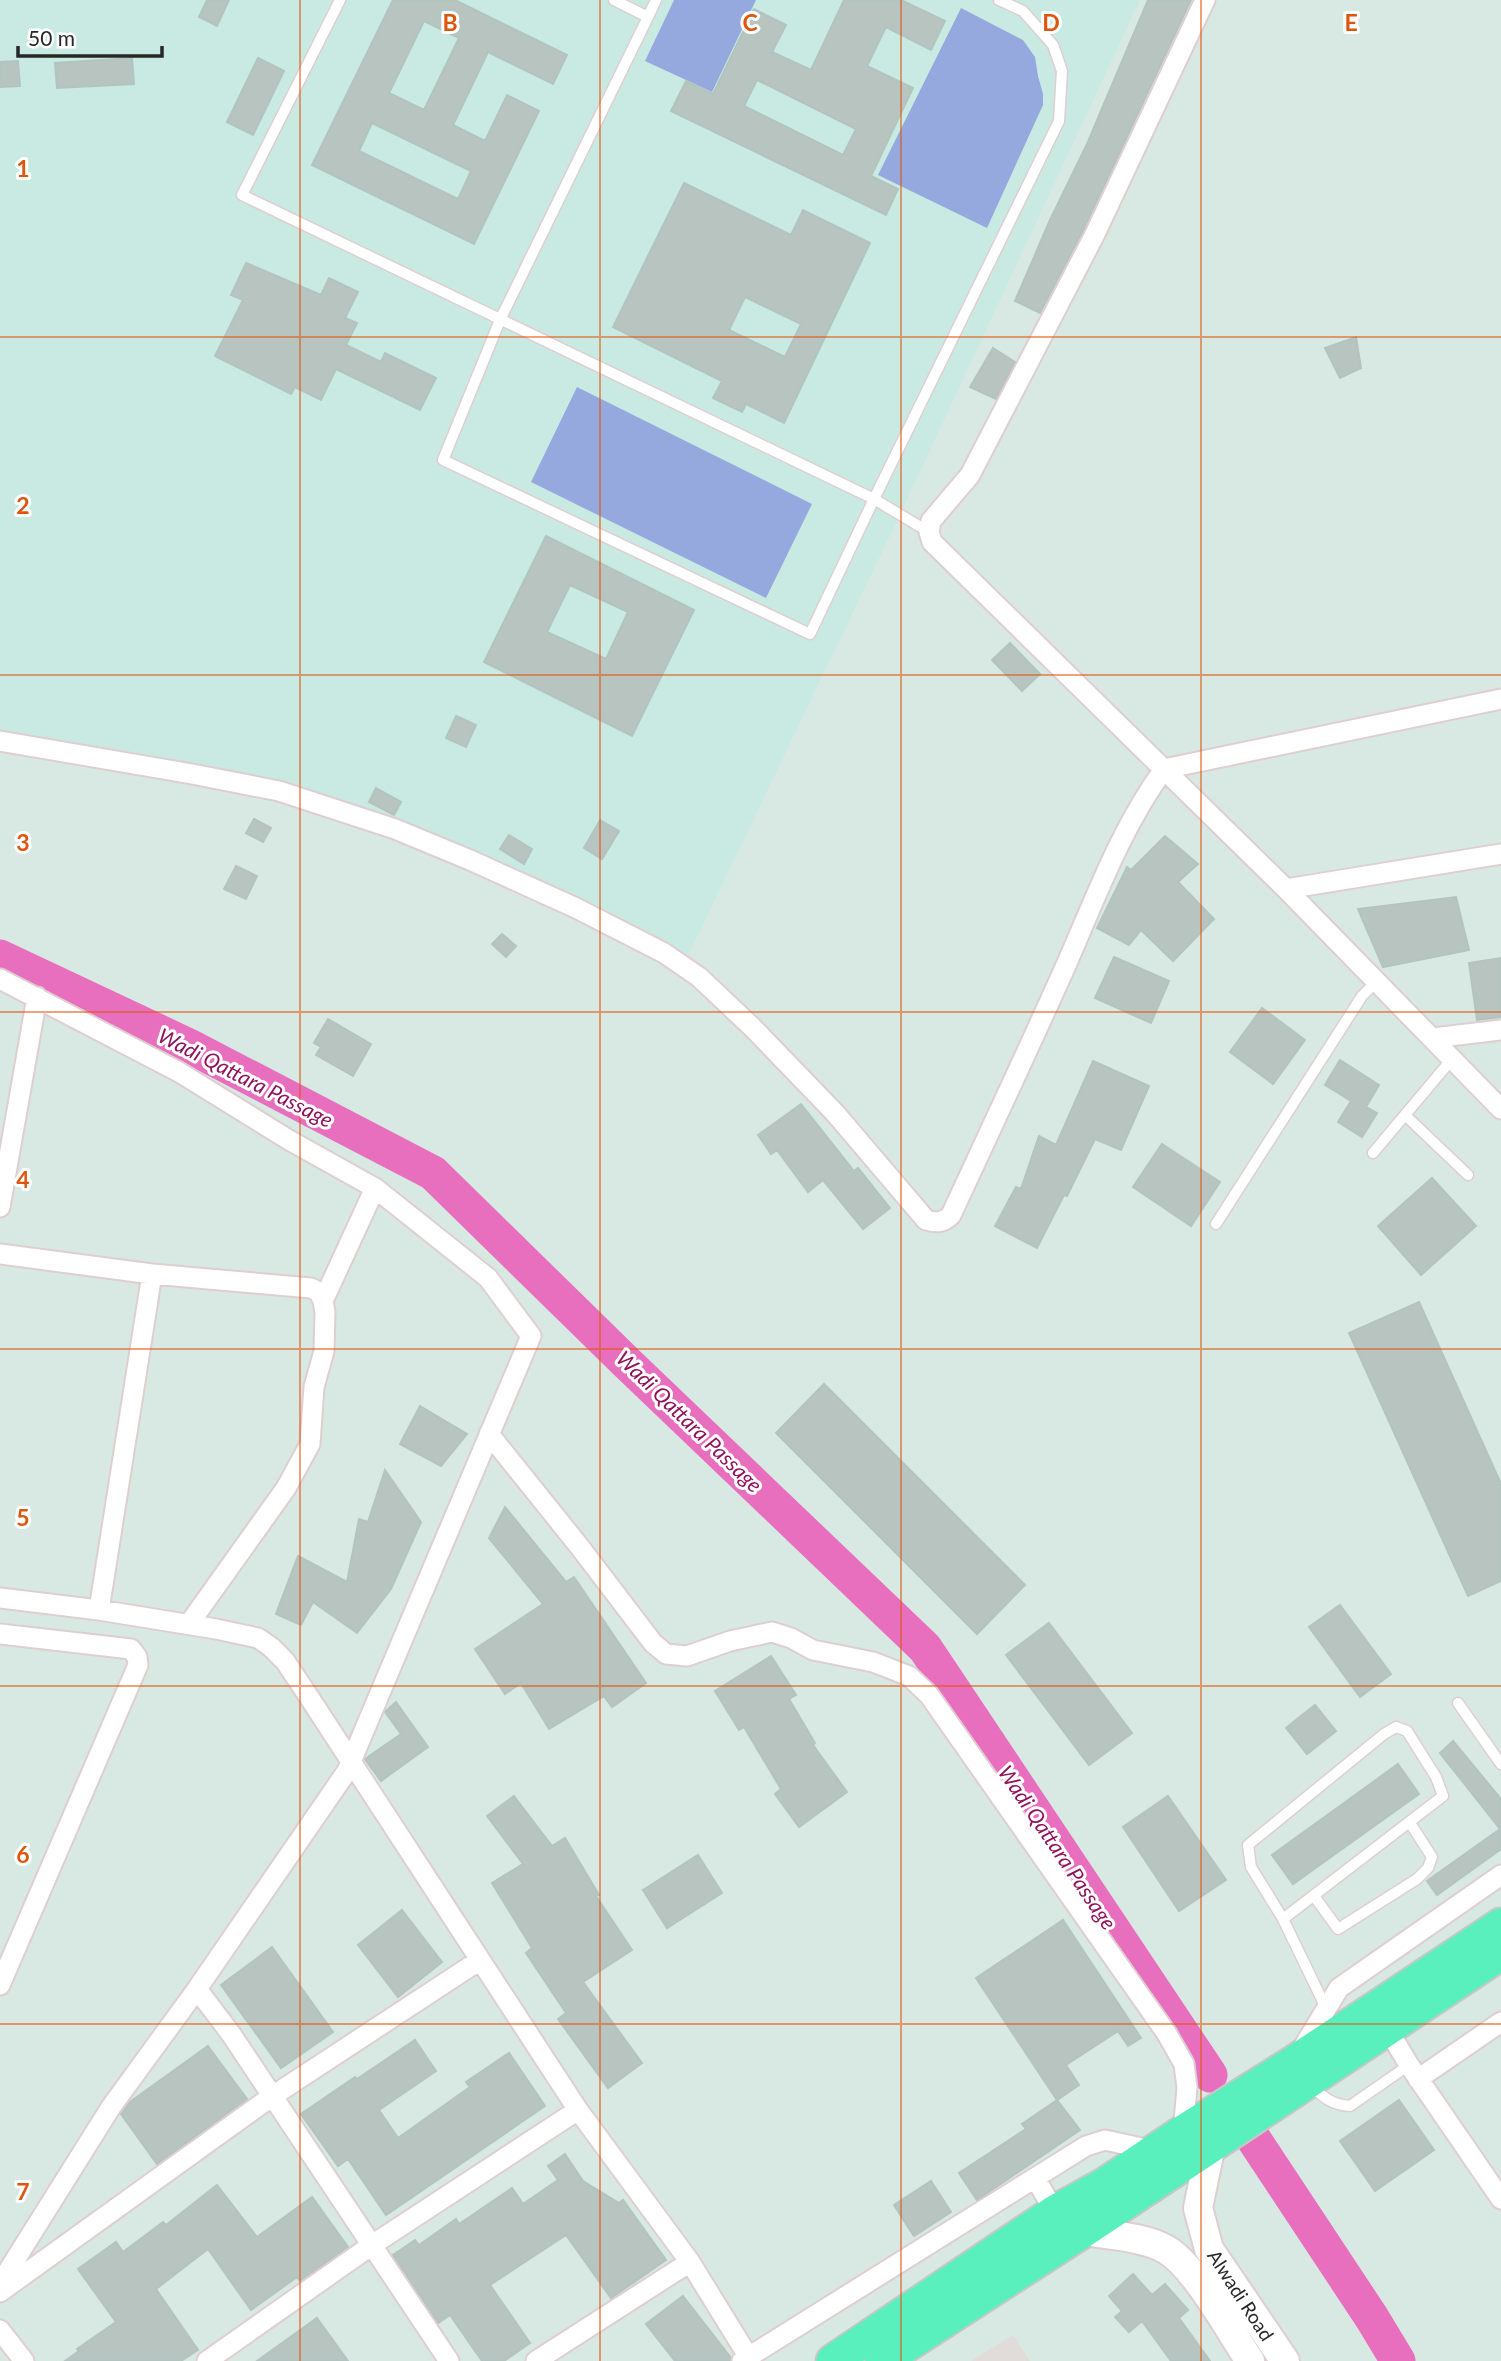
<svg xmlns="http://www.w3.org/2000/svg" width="1501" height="2361" viewBox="0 0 1501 2361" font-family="Lato,sans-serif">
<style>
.industrial{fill:#e1dcd9}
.education{fill:#c8eae2}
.green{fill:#96a9de}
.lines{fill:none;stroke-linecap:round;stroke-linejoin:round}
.river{stroke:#e86ebe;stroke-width:35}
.building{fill:#b8c4c0;stroke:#b2c4bf;stroke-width:2;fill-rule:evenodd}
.service-casing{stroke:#dfced0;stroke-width:13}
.minor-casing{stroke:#dfced0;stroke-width:23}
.secondary-casing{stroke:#dfced0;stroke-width:32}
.trunk-casing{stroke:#c7c7c7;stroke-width:37}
.service{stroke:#fff;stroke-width:10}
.minor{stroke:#fff;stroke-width:19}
.secondary{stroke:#fff;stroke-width:28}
.trunk{stroke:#5af0be;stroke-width:33}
.grid{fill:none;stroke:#de560d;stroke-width:2;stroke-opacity:0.55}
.labels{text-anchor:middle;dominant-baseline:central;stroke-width:6;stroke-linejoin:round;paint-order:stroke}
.street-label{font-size:19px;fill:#272727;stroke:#fff}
.water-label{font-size:21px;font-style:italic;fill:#8f125a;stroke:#fff}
.grid-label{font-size:23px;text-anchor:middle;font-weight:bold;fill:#de560d;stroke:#fff;stroke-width:6;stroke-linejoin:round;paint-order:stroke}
</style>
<rect width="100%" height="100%" fill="#d8e9e3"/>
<path class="industrial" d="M1013,2335L1030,2361H971Z"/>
<path class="education" d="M0,0H1140L896,523L686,960L564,892L279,791L0,736Z"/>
<path class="green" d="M674,0H756L712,92L645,61Z
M961,8L1023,40L1035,57L1038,76L1043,94V105L987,228L878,175Z
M577,387L812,504L766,598L531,482Z"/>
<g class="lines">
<path class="river" d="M0,957L189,1046L433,1173L627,1363L925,1648L1210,2075
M1251,2135L1372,2318L1398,2361"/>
</g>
<path class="building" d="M207,0H229L217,26L199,17Z
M393,0H455L567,55L553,84L488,52L453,125L485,141L507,95L539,111L474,244L312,165ZM424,21L459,38L424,110L389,93ZM372,123L471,171L458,199L359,151Z
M844,0H901L945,21L931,50L886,27L867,66L913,88L871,176L898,189L886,215L671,111L686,81L713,94L754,9L786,25L772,52L811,70ZM757,80L856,129L843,155L744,106Z
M1148,0H1191L1084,229L1040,313L1015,301L1050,220L1087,144Z
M132,58L134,84L57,88L55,63Z
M258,58L284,71L253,135L227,122Z
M18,61L20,86L0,87V62Z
M684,183L791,235L803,210L870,243L784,423L746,404L742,412L713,398L722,381L613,327ZM745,297L801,324L785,357L729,330Z
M246,263L321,295L329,278L358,292L345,318L357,323L346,345L381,362L385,353L436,378L420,410L336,369L321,400L295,387L291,394L215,356L243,300L231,295Z
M1356,337L1361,368L1340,378L1325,348Z
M993,348L1015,362L996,399L970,387Z
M546,536L694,610L632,736L484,662ZM570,585L628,612L606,659L547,632Z
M1010,643L1040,674L1022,691L992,660Z
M456,716L476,725L466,747L446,738Z
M376,788L401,802L394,815L369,802Z
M254,819L271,828L263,842L246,833Z
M600,820L619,831L602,859L584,848Z
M509,835L532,849L524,864L500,849Z
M1165,836L1198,864L1178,882L1214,919L1173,961L1141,930L1129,945L1097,928L1127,867L1131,870Z
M236,866L257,876L246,899L224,889Z
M1456,897L1469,950L1383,967L1358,909Z
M502,934L516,946L506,957L492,944Z
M1114,957L1169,981L1151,1023L1095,998Z
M1501,958V1017L1477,1020L1469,963Z
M1262,1008L1305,1040L1273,1084L1230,1052Z
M328,1019L371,1044L353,1076L316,1055L321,1047L314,1043Z
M1340,1060L1379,1085L1366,1107L1377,1113L1362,1137L1338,1122L1351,1101L1325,1085Z
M1093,1061L1149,1086L1121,1150L1095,1139L1067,1196L1064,1195L1037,1248L995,1226L1016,1187L1021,1189L1039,1136L1056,1145Z
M801,1104L854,1171L858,1168L890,1208L863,1229L823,1180L808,1192L777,1150L771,1154L758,1135Z
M1162,1144L1220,1182L1191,1226L1133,1187Z
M1432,1178L1476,1226L1421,1275L1378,1226Z
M1419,1302L1501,1484V1581L1468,1596L1349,1333Z
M824,1384L1025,1585L977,1634L776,1433Z
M420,1406L467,1434L441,1466L400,1444Z
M385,1470L421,1522L391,1589L357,1633L313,1602L301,1625L276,1614L298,1556L347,1582L359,1519L368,1522Z
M505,1507L566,1582L574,1577L646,1683L612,1707L604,1696L549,1729L521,1683L505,1694L475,1649L543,1604L489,1538Z
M1340,1605L1391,1674L1360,1697L1309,1627Z
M1049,1623L1132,1733L1089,1765L1006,1655Z
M771,1656L796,1695L789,1699L815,1743L813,1745L847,1792L799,1827L775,1794L781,1789L744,1727L739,1730L715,1691Z
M396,1702L428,1747L381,1781L365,1759L401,1734L385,1712Z
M1315,1705L1336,1731L1307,1754L1286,1728Z
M1453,1741L1501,1799V1849L1437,1895L1427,1881L1500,1829L1440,1753Z
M1398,1764L1419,1794L1293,1884L1272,1855Z
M514,1796L552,1846L565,1838L599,1895L596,1896L632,1950L583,1982L642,2063L608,2088L558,2019L566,2013L526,1953L532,1948L492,1883L523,1864L487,1816Z
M1168,1796L1226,1880L1179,1911L1123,1827Z
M698,1855L722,1893L667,1928L643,1890Z
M402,1910L442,1962L398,1997L358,1945Z
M1063,1920L1141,2038L1128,2046L1118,2031L1066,2065L1079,2085L1057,2100L976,1978Z
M272,1947L333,2032L281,2068L221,1985Z
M415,2040L436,2071L379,2110L398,2138L470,2087L466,2082L509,2053L545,2106L386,2215L348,2159L338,2166L301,2114L355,2077L357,2079Z
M208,2046L247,2099L157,2164L121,2114L130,2102Z
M1057,2100L1080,2130L977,2200L959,2173L1026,2129L1022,2124Z
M1399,2100L1434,2150L1375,2191L1340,2141Z
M565,2154L583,2181L619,2203L623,2200L666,2260L611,2298L566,2235L490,2285L530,2343L504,2361H482L450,2315L438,2323L393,2255L415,2240L419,2245L456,2219L459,2224L512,2188L523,2204L558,2180L548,2166Z
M931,2181L951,2212L914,2236L894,2205Z
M217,2185L257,2237L312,2197L348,2247L300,2281L297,2277L251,2310L208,2249L156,2289L198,2350L181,2361H65L79,2351L77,2349L116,2322L78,2269L116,2242L123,2252L163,2222L166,2225Z
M1133,2274L1152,2295L1165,2284L1188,2310L1179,2318L1210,2361H1171L1142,2321L1129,2332L1115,2317L1122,2311L1109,2296Z
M683,2296L731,2358L730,2361H675L646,2324Z
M317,2318L348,2361H257Z"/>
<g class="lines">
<g class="service-casing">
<path id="service" d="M340,0L242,195L874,499L1059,121L1062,71L1053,45L1023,11L999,0
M614,0L648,17L656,0
M648,17L500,320L443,460L810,634L874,499L929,532
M1405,1115L1468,1175
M1373,1153L1452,1059
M1216,1224L1362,996L1376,982
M1458,1703L1501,1764
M1314,1896L1338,1929L1417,1879L1428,1868L1432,1857L1410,1823
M1283,1919L1443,1796L1436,1777L1407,1731L1396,1727L1384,1734L1248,1845L1251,1867L1283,1919L1326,2008
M1310,2085C1323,2097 1332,2105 1350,2106L1409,2065"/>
</g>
<g class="minor-casing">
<path id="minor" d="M1205,0L1095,234L970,475L931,521L929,532L932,542L1286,889L1501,1109
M0,741L192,774L279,791L395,829L470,860L576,908L664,953L699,977L753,1028L835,1113L926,1220C937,1223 943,1223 951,1215C990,1131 1029,1048 1067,963C1096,897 1121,828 1164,769L1501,699
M1286,889L1501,854
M0,979L179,1072L289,1140L375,1188L488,1278L531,1336L347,1771L197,1989L111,2107L0,2284
M1433,1038L1501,1030
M0,1207L37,997
M0,1254L152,1274L311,1288L319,1292L323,1301L325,1312L324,1351L314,1387L310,1444L286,1488L189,1624
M323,1301L375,1188
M489,1434L579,1546L653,1643L666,1654L687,1656L730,1641L772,1632L791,1638L813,1650L873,1662L909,1676L929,1695L1167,2034L1184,2064L1187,2088L1183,2132
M0,1598L99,1610L216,1629L258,1638L271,1647L285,1661L309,1697L578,2110L690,2262L751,2361
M99,1610L152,1274
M0,1634L131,1649L137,1657L138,1665L0,1985
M197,1989L231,2034L449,2361
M1387,2028L1409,2065L1501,2199
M1302,2049L1339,1988L1501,1875
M1418,2079L1501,2022
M1035,2178L1055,2212
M0,2292L271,2097L480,1960
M0,2330L24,2361
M207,2361L372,2245L578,2110
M536,2361L690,2262
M742,2361L1086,2146L1105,2140L1155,2151"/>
</g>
<g class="secondary-casing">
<path id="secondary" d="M1211,2145L1198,2208L1209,2249L1285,2361
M1083,2231C1108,2235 1146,2237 1167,2250C1196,2268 1230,2331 1250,2361"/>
</g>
<g class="trunk-casing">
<path id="trunk" d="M833,2361L1055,2212L1104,2185L1183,2132L1293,2063L1501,1925
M882,2361L1083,2231L1501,1953"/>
</g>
<use href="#service" class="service"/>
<use href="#minor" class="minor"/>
<use href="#secondary" class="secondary"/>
<use href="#trunk" class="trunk"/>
</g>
<path class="grid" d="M300,0V2361M600,0V2361M901,0V2361M1201,0V2361M0,337H1501M0,675H1501M0,1012H1501M0,1349H1501M0,1686H1501M0,2024H1501"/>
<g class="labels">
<g class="street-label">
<text transform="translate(1241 2295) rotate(57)">Alwadi Road</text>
</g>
<g class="water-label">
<text transform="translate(246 1077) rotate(27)">Wadi Qattara Passage</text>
<text transform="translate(690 1421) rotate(44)">Wadi Qattara Passage</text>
<text transform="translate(1058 1847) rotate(56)">Wadi Qattara Passage</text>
</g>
</g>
<g class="grid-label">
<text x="450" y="31">B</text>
<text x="750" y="31">C</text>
<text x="1051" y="31">D</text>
<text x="1351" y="31">E</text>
<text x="23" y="177">1</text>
<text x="23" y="514">2</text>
<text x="23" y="851">3</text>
<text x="23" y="1188">4</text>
<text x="23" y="1526">5</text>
<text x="23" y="1863">6</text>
<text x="23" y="2200">7</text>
</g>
<path d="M18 46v10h144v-10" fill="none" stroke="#272727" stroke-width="3.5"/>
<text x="28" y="46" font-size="21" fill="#272727" stroke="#ffffff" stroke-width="5" paint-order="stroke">50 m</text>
</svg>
